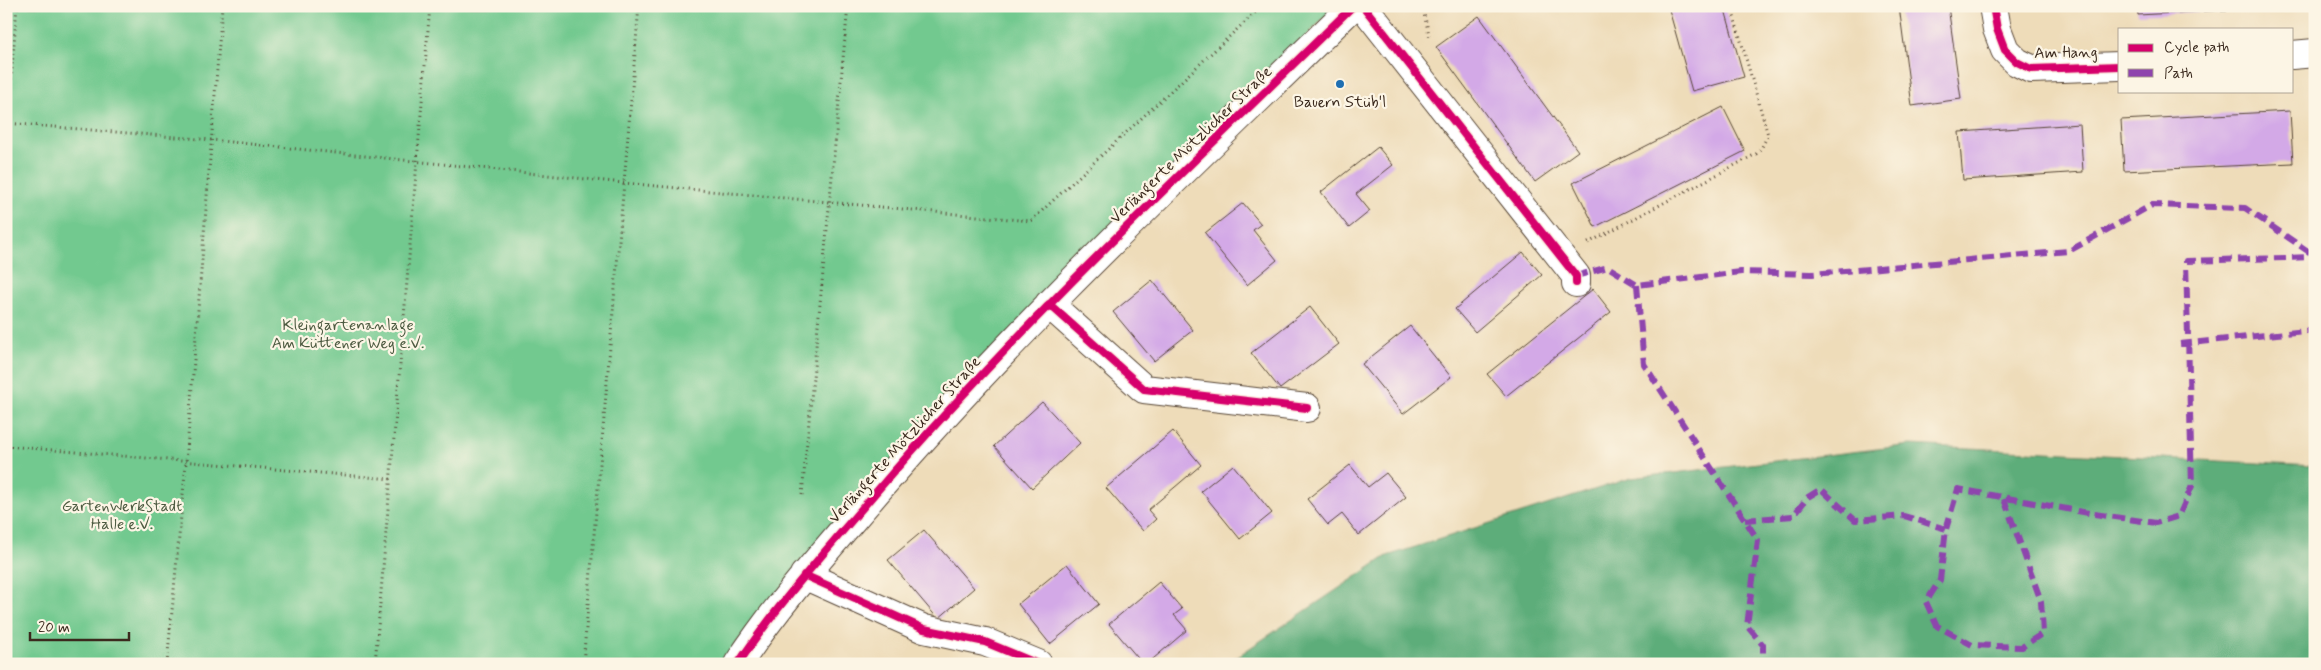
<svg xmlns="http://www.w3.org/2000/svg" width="2321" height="670" viewBox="0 0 2321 670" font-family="Mynerve,sans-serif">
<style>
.green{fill:#72c98f;stroke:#567a56}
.forest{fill:#5dad7a;stroke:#4c6c4c}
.building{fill:#d3a9e7}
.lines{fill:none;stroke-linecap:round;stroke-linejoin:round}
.street-casing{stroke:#564535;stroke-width:30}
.path{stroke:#564535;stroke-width:3;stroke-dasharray:1 4;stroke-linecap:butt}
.street{stroke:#fff;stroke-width:28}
.quiet{stroke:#8e44ad;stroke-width:6;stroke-dasharray:12 6;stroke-linecap:butt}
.cycleway-casing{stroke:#fcf5e5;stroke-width:11}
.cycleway{stroke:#d6006c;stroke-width:8}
.poi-dot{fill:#1f6fb2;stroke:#fcf5e5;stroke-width:2}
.labels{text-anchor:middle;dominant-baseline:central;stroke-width:4.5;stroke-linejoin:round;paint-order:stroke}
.street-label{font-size:16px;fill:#3b2a1e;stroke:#fcf5e5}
.poi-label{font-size:16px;fill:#3b2a1e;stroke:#fcf5e5}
.park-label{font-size:16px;fill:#4c5a40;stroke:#fcf5e5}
</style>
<rect width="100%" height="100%" fill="#fcf5e5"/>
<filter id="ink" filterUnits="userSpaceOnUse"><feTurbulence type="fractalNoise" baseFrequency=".02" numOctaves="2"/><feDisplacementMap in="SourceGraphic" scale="10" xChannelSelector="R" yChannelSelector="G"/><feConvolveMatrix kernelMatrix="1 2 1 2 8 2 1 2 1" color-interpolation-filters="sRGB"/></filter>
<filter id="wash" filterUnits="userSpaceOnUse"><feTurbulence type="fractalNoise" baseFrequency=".0096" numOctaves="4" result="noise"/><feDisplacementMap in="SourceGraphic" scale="20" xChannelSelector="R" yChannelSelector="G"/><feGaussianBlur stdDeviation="1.12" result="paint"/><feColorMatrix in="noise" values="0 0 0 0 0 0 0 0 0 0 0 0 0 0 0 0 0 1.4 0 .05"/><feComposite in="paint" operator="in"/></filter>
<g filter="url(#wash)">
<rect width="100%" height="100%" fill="#eedcb9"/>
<path class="green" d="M6,6H1335L738,641L723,664H6Z"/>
<path class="forest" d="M1911,445L2315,466V664H1226L1387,556L1631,478Z"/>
<g id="blocks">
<path class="building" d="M1668,6H1724L1744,77L1692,91Z
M1899,6H1948L1961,99L1912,106Z
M2137,6H2266V8L2138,15Z
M1479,16L1578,151L1535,182L1436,47Z
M1723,107L1745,151L1595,227L1573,183Z
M2290,111L2293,163L2124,171L2121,120Z
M2080,124L2083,172L1963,180L1959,132Z
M1378,147L1393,165L1356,194L1370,211L1349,228L1321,192Z
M1243,203L1261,224L1253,230L1277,260L1247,285L1205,233Z
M1523,252L1542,275L1475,332L1455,309Z
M1152,280L1193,330L1154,361L1113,312Z
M1593,289L1611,312L1506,396L1487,374Z
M1310,307L1339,344L1280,389L1251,353Z
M1410,326L1451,377L1403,414L1362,364Z
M1042,402L1080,443L1032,488L994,446Z
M1173,431L1201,465L1148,510L1156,519L1143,531L1106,488Z
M1233,465L1272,513L1240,539L1201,491Z
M1350,465L1368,487L1386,473L1406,497L1359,535L1342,514L1328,525L1307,499Z
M924,530L974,588L938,619L888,560Z
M1067,564L1099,604L1050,644L1018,604Z
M1159,582L1182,609L1174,615L1187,630L1147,664H1143L1109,624Z"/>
</g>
</g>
<g filter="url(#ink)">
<use href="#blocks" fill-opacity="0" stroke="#564535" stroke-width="1"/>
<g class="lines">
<g class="street-casing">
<path id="street" d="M1363,6L1576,276V283
M1993,6L1997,29L2005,50L2017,62L2031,69L2120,66
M2292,55L2315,53
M1049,304L1144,389L1307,408
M804,575L924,629L985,642L1038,664
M738,664C779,602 829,547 877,491C1025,319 1191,165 1353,6"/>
</g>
<path class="path" d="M1422,6L1430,38
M6,123L212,140L624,183L1031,221L1260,8
M6,144L17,6
M1588,243L1756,154L1762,147L1768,135L1731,6
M6,446L391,479
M802,495L848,6
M167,664L186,462L222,6
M375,664L430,6
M583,664L639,6"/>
<use href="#street" class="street"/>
<path class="quiet" d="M1576,276L1608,267L1637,285L1741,272L1812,274L2069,251L2152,205L2245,208L2315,256
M1637,285L1644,364L1758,540L1747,626L1763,645V664
M2180,344L2315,330
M2004,499L2041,601L2043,633L2022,647L1972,645L1937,626L1926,602L1940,580L1946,529L1958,489L2094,514L2156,523L2179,516L2192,486L2186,261L2315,257
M1745,520L1793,516L1808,497L1821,489L1855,520L1904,516L1946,529"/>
<g class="cycleway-casing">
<path id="cycleway" d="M1363,6L1576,276V283
M1993,6L1997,29L2005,50L2017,62L2031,69L2120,66
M1049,304L1144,389L1307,408
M804,575L924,629L985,642L1038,664
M738,664C779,602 829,547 877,491C1025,319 1191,165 1353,6"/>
</g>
<use href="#cycleway" class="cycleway"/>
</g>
</g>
<circle class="poi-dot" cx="1340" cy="84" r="5"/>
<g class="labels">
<g class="street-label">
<text transform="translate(2066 53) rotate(-1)">Am Hang</text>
<text transform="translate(1191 145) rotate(-44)">Verlängerte Mötzlicher Straße</text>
<text transform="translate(905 440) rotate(-48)">Verlängerte Mötzlicher Straße</text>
</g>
<g class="poi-label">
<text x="1340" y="102">Bauern Stüb'l</text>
</g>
<g class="park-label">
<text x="348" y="325">Kleingartenanlage<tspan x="348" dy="18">Am Küttener Weg e.V.</tspan></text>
<text x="122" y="506">GartenWerkStadt<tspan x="122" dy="18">Halle e.V.</tspan></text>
</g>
</g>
<rect width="2321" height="670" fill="none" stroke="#fcf5e5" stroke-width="25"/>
<rect x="2118" y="28" width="175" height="65" fill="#fcf5e5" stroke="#afa495"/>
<rect x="2128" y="44" width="25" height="8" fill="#d6006c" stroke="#afa495"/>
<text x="2164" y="52" font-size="15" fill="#3b2a1e">Cycle path</text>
<rect x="2128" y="69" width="25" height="8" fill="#8e44ad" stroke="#afa495"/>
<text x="2164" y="78" font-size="15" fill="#3b2a1e">Path</text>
<path d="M30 632v8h99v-8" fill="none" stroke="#3b2a1e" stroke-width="2.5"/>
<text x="38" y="632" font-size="15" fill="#3b2a1e" stroke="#fcf5e5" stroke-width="4" paint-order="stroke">20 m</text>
</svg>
